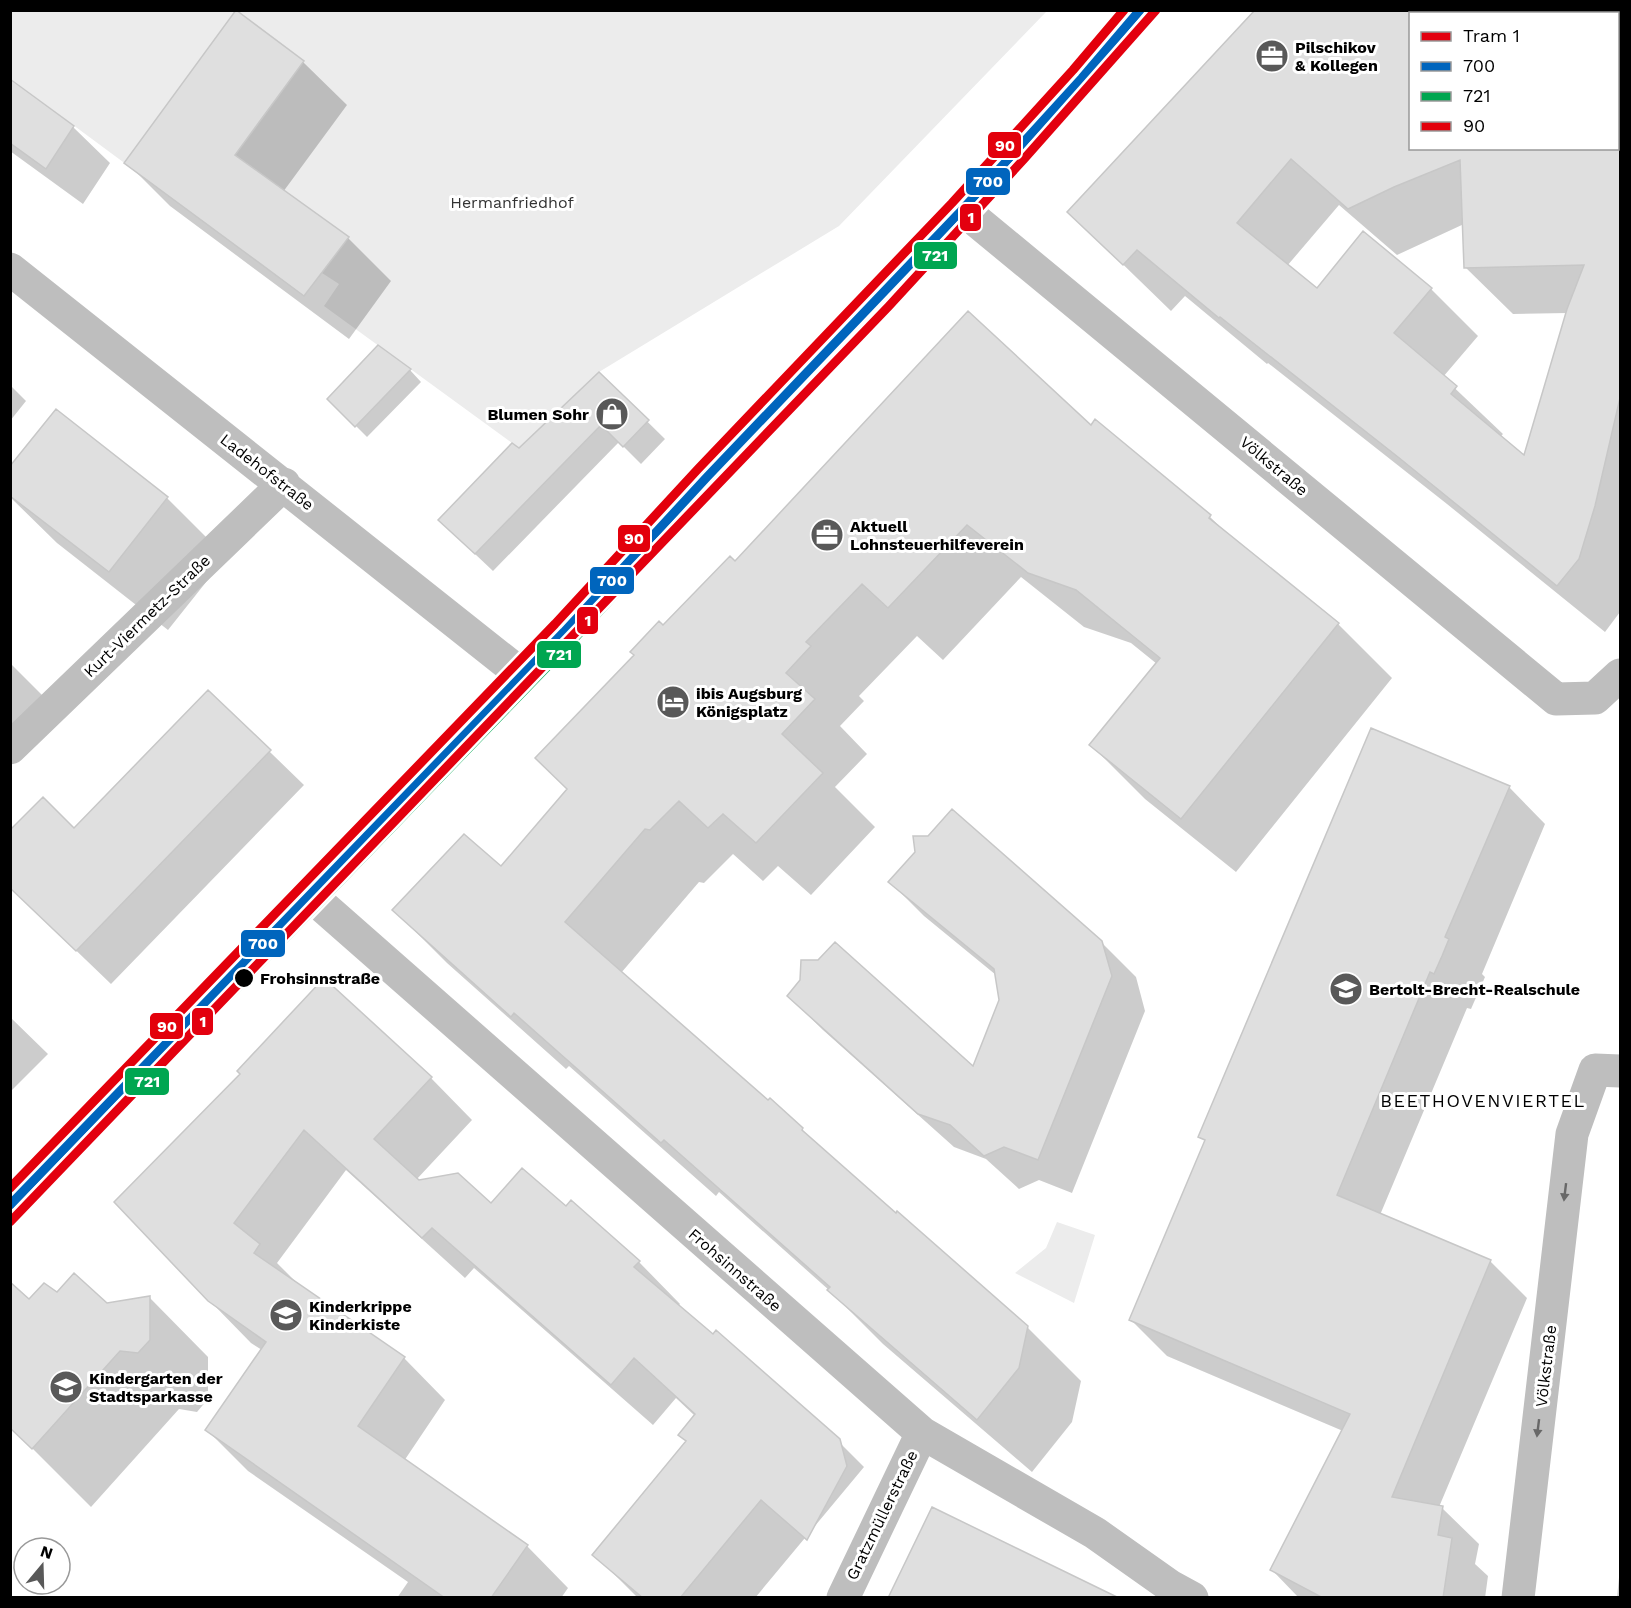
<svg xmlns="http://www.w3.org/2000/svg" width="1631" height="1608" viewBox="0 0 1631 1608" font-family="'Work Sans',sans-serif">
<style>
.green{fill:#ececec}
.shadow{fill:#0003;fill-rule:evenodd}
.building{fill:#dfdfdf;stroke:#c7c7c7;stroke-width:1.5;fill-rule:evenodd}
.lines{fill:none;stroke-linecap:round;stroke-linejoin:round}
.street{stroke:#bebebe;stroke-width:33}
.secondary{stroke:#b8b8b8;stroke-width:33}
.bus-1-casing{stroke:#fff;stroke-width:14}
.bus-2-casing{stroke:#fff;stroke-width:14}
.bus-3-casing{stroke:#fff;stroke-width:14}
.bus-1{stroke:#0065bd;stroke-width:9}
.bus-2{stroke:#00a651;stroke-width:9}
.bus-3{stroke:#e3000b;stroke-width:9}
.tram-1-casing{stroke:#fff;stroke-width:14}
.tram-1{stroke:#e3000f;stroke-width:9}
.oneway{fill:#686868}
.stop-dot{fill:#000;stroke:#fff;stroke-width:2}
.labels{text-anchor:middle;dominant-baseline:central;stroke-width:6;stroke-linejoin:round;paint-order:stroke}
.poi-label{font-size:16px;font-weight:bold;fill:#000;stroke:#fff;text-anchor:start}
.park-label{font-size:16px;fill:#333;stroke:#fff}
.street-label{font-size:16px;fill:#000;stroke:#fff}
.stop-label{font-size:16px;font-weight:bold;fill:#000;stroke:#fff;text-anchor:start}
.neighbourhood-label{font-size:18px;letter-spacing:1.5px;fill:#000;stroke:#fff}
.line-badge{stroke:#fff;stroke-width:2}
.badge-label{font-size:16px;text-anchor:middle;font-weight:bold;fill:#fff}
</style>
<rect width="100%" height="100%" fill="#fff"/>
<path class="green" d="M11,11H1047L839,226L599,372L519,448L324,306L339,284L322,273L304,296L11,79Z
M1057,1222L1095,1235L1074,1303L1015,1273L1046,1248Z"/>
<path class="shadow" d="M1258,10H1572L1577,14H1410V148H1605L1620,155V612L1605,632L1447,504L1268,363L1267,364L1185,296L1171,311L1069,212ZM1339,205L1397,255L1464,224L1465,267L1513,314L1568,313L1524,457L1500,437L1503,434L1443,377L1478,336L1431,289L1317,290L1287,266Z
M1618,50L1620,53V89L1618,96Z
M303,62L347,105L283,192L348,238L391,281L349,339L170,206L126,162Z
M10,81L73,127L110,163L83,204L10,151Z
M379,347L410,370L421,382L367,437L329,399Z
M599,374L665,439L641,464L619,442L493,571L457,537L519,450Z
M10,385L26,401L10,421Z
M1095,422L1210,517L1236,542L1338,624L1392,678L1236,872L1145,799L1091,745L1157,664L1131,643L1084,627L1021,577L943,660L917,636L859,696L864,701L840,726L867,754L835,787L875,827L811,895L778,866L763,881L733,854L704,883L699,882L621,973L1027,1327L1081,1381L1072,1422L1032,1472L883,1344L830,1291L719,1192L716,1196L569,1066L566,1069L447,963L394,910L501,868L568,790L663,627L735,563L1091,427Z
M10,469L167,498L226,557L168,630L57,543L10,497Z
M10,663L46,699L10,744Z
M208,692L304,785L111,984L10,887L74,830Z
M1509,787L1545,824L1482,974L1485,977L1471,1009L1467,1008L1380,1215L1490,1261L1527,1298L1439,1507L1442,1508L1479,1544L1475,1564L1488,1576L1485,1598H1299L1272,1570L1343,1431L1167,1356L1130,1319L1206,1142L1200,1136Z
M929,837L1101,942L1136,977L1145,1011L1072,1193L1039,1180L1019,1189L986,1159L954,1147L823,1030L789,996L974,1069L1000,1000L996,975L924,916L890,882Z
M10,1017L48,1054L10,1092Z
M431,1078L472,1120L416,1180L491,1205L566,1208L639,1262L680,1304L678,1306L823,1426L864,1467L755,1598H638L594,1554L688,1442L695,1416L676,1398L653,1425L474,1268L465,1278L346,1170L277,1263L300,1286L404,1358L445,1400L404,1461L527,1546L568,1588L561,1598H397L408,1582L248,1471L206,1429L262,1350L251,1343L209,1300L116,1202Z
M57,1293L107,1305L150,1298L208,1357V1399L197,1412L179,1409L91,1507L10,1426L29,1301Z
M1620,1567V1598H1617Z"/>
<path class="building" d="M236,10L304,61L235,155L349,237L304,296L124,163Z
M1255,10H1410V148H1620V398L1595,506L1579,559L1557,586L1398,457L1220,317L1219,318L1137,250L1123,265L1067,212ZM1291,159L1348,209L1394,187L1460,160L1464,268L1584,265L1567,309L1524,455L1451,394L1457,386L1394,333L1432,288L1363,231L1317,288L1237,223Z
M10,79L74,126L46,169L10,143Z
M968,311L1091,425L1095,419L1211,515L1209,518L1339,623L1181,819L1089,745L1160,658L1076,590L1028,573L967,525L888,608L862,584L806,642L811,646L786,673L815,699L782,734L823,773L756,843L723,814L708,828L679,801L650,830L645,829L565,922L768,1100L770,1098L803,1128L802,1130L896,1213L897,1211L1028,1326L1019,1368L977,1420L827,1290L830,1287L664,1140L661,1143L514,1013L511,1017L392,910L464,834L501,866L567,789L535,758L634,655L630,652L659,621L663,625L730,556L735,561Z
M378,345L411,369L355,427L327,399Z
M599,372L649,420L623,447L601,425L475,554L438,520L512,443L519,448Z
M56,409L168,497L109,572L10,496V466Z
M208,690L271,750L76,951L10,888V830L43,797L74,828Z
M1371,728L1510,786L1445,937L1449,939L1442,956L1434,974L1430,972L1337,1195L1491,1260L1392,1497L1443,1506L1438,1535L1452,1538L1443,1598H1323L1270,1570L1350,1414L1129,1320L1205,1140L1198,1137Z
M952,809L1102,941L1112,976L1038,1160L1004,1147L984,1156L950,1125L918,1114L787,996L800,980L801,960H818L835,942L973,1066L999,1000L994,969L888,882L915,852L913,836H928Z
M324,978L432,1077L374,1139L419,1180L458,1173L491,1203L522,1168L566,1206L571,1200L640,1261L634,1267L713,1334L716,1330L840,1439L847,1466L807,1540L761,1500L680,1598H643L592,1555L686,1441L678,1435L695,1414L634,1358L611,1385L432,1228L422,1238L304,1130L234,1223L260,1244L254,1253L405,1357L358,1426L528,1545L491,1598H445L205,1430L266,1342L208,1301L114,1202L240,1074L237,1071Z
M74,1273L107,1303L150,1296V1340L138,1353L120,1351L32,1449L10,1428V1282L29,1299L44,1283L57,1292Z
M932,1507L1119,1598H888Z"/>
<g class="lines">
<path class="street" d="M961,211L973,218L1556,699L1595,698L1620,675
M10,269L522,675
M10,748L284,484
M311,896L922,1433L1095,1533L1170,1586L1192,1598
M843,1598L922,1433
M1518,1598L1572,1134L1595,1070L1620,1071"/>
<path class="secondary" d="M10,1206L564,632L707,477L961,211L1082,78L1140,10"/>
<g class="bus-1-casing">
<path id="bus-1" d="M10,1205L564,632L707,477L961,211L1082,78L1140,10"/>
</g>
<g class="bus-2-casing">
<path id="bus-2" d="M19,1214L573,640L716,485L970,219L1091,86L1149,18"/>
</g>
<g class="bus-3-casing">
<path id="bus-3" d="M10,1188L555,624L698,469L952,203L1073,70L1124,10"/>
</g>
<use href="#bus-1" class="bus-1"/>
<use href="#bus-2" class="bus-2"/>
<use href="#bus-3" class="bus-3"/>
<g class="tram-1-casing">
<path id="tram-1" d="M10,1222L889,306L1024,159L1156,10"/>
</g>
<use href="#tram-1" class="tram-1"/>
</g>
<defs><path id="oneway-solid" d="M-6-.8H1V-3.2L6.5 0L1 3.2V.8H-6Z" transform="scale(1.5)"/></defs>
<g class="oneway">
<use href="#oneway-solid" transform="translate(1565 1192) rotate(97)"/>
<use href="#oneway-solid" transform="translate(1538 1428) rotate(97)"/>
</g>
<defs>
<g id="office-disc" transform="scale(1.725)"><circle r="9.5" fill="#595959" stroke="#fff"/><path d="M-6-3h4V-5.5h4V-3h4V5H-6ZM-1-4.5V-3h2v-1.5ZM-6 0V1H6V0Z" fill="#fff"/></g>
<g id="shop-disc" transform="scale(1.725)"><circle r="9.5" fill="#595959" stroke="#fff"/><path d="M-5-2.5h2.3a2.7 3.5 0 0 1 5.4 0H5L5.5 6h-11ZM-1.5-2.5h3a1.5 2.3 0 0 0-3 0Z" fill="#fff"/></g>
<g id="hotel-disc" transform="scale(1.725)"><circle r="9.5" fill="#595959" stroke="#fff"/><path d="M-6-4.5h1.5V1H6V5H4.5V3h-9V5H-6ZM-4 0a1.8 1.8 0 1 1 3.6 0ZM.5 0V-2.5h3Q6-2.5 6 0Z" fill="#fff"/></g>
<g id="school-disc" transform="scale(1.725)"><circle r="9.5" fill="#595959" stroke="#fff"/><path d="M0-5L7-2L0 1L-7-2ZM-4 1L0 2.5L4 1V4Q0 6-4 4Z" fill="#fff"/></g>
</defs>
<g fill-rule="evenodd">
<use href="#office-disc" x="1272" y="56"/>
<use href="#shop-disc" x="612" y="414"/>
<use href="#office-disc" x="827" y="535"/>
<use href="#hotel-disc" x="673" y="702"/>
<use href="#school-disc" x="1346" y="989"/>
<use href="#school-disc" x="286" y="1315"/>
<use href="#school-disc" x="66" y="1387"/>
</g>
<circle class="stop-dot" cx="244" cy="978" r="10"/>
<g class="labels">
<g class="poi-label">
<text x="1295" y="47">Pilschikov<tspan x="1295" dy="18">&amp; Kollegen</tspan></text>
<text x="589" y="414" text-anchor="end">Blumen Sohr</text>
<text x="850" y="526">Aktuell<tspan x="850" dy="18">Lohnsteuerhilfeverein</tspan></text>
<text x="696" y="693">ibis Augsburg<tspan x="696" dy="18">Königsplatz</tspan></text>
<text x="1369" y="989">Bertolt-Brecht-Realschule</text>
<text x="309" y="1306">Kinderkrippe<tspan x="309" dy="18">Kinderkiste</tspan></text>
<text x="89" y="1378">Kindergarten der<tspan x="89" dy="18">Stadtsparkasse</tspan></text>
</g>
<g class="park-label">
<text x="512" y="202">Hermanfriedhof</text>
</g>
<g class="street-label">
<text transform="translate(1274 466) rotate(40)">Völkstraße</text>
<text transform="translate(267 472) rotate(38)">Ladehofstraße</text>
<text transform="translate(147 616) rotate(-44)">Kurt-Viermetz-Straße</text>
<text transform="translate(735 1270) rotate(41)">Frohsinnstraße</text>
<text transform="translate(1546 1366) rotate(-83)">Völkstraße</text>
<text transform="translate(882 1515) rotate(-64)">Gratzmüllerstraße</text>
</g>
<g class="stop-label">
<text x="260" y="978">Frohsinnstraße</text>
</g>
<g class="neighbourhood-label">
<text x="1483" y="1100">BEETHOVENVIERTEL</text>
</g>
</g>
<g class="line-badge">
<rect x="987" y="131" width="35" height="28" rx="6" fill="#e3000b"/>
<rect x="965" y="167" width="46" height="29" rx="6" fill="#0065bd"/>
<rect x="959" y="203" width="23" height="29" rx="6" fill="#e3000f"/>
<rect x="913" y="241" width="45" height="29" rx="6" fill="#00a651"/>
<rect x="617" y="524" width="34" height="29" rx="6" fill="#e3000b"/>
<rect x="589" y="566" width="46" height="29" rx="6" fill="#0065bd"/>
<rect x="576" y="606" width="23" height="29" rx="6" fill="#e3000f"/>
<rect x="536" y="640" width="46" height="29" rx="6" fill="#00a651"/>
<rect x="240" y="929" width="46" height="29" rx="6" fill="#0065bd"/>
<rect x="191" y="1007" width="23" height="29" rx="6" fill="#e3000f"/>
<rect x="149" y="1012" width="35" height="28" rx="6" fill="#e3000b"/>
<rect x="124" y="1067" width="46" height="29" rx="6" fill="#00a651"/>
</g>
<g class="badge-label">
<text x="1005" y="151">90</text>
<text x="988" y="187">700</text>
<text x="971" y="223">1</text>
<text x="935" y="261">721</text>
<text x="634" y="544">90</text>
<text x="612" y="586">700</text>
<text x="588" y="626">1</text>
<text x="559" y="660">721</text>
<text x="263" y="949">700</text>
<text x="203" y="1027">1</text>
<text x="167" y="1032">90</text>
<text x="147" y="1087">721</text>
</g>
<rect width="1631" height="1608" fill="none" stroke="#000000" stroke-width="24"/>
<rect x="1409" y="12" width="210" height="138" fill="#ffffff" stroke="#999999" stroke-width="1.5"/>
<rect x="1421" y="32" width="30" height="9" fill="#e3000f" stroke="#999999" stroke-width="1.5"/>
<text x="1463" y="42" font-size="18" fill="#000000">Tram 1</text>
<rect x="1421" y="62" width="30" height="9" fill="#0065bd" stroke="#999999" stroke-width="1.5"/>
<text x="1463" y="72" font-size="18" fill="#000000">700</text>
<rect x="1421" y="92" width="30" height="9" fill="#00a651" stroke="#999999" stroke-width="1.5"/>
<text x="1463" y="102" font-size="18" fill="#000000">721</text>
<rect x="1421" y="122" width="30" height="9" fill="#e3000b" stroke="#999999" stroke-width="1.5"/>
<text x="1463" y="132" font-size="18" fill="#000000">90</text>
<g transform="translate(42 1566) rotate(19)"><circle r="28" fill="#ffffff" stroke="#999999" stroke-width="1.5"/>
<path d="M0-4.5L10 22L0 15L-10 22Z" fill="#595959"/>
<text y="-9" font-size="16" font-weight="bold" text-anchor="middle" fill="#000000">N</text>
</g>
</svg>
